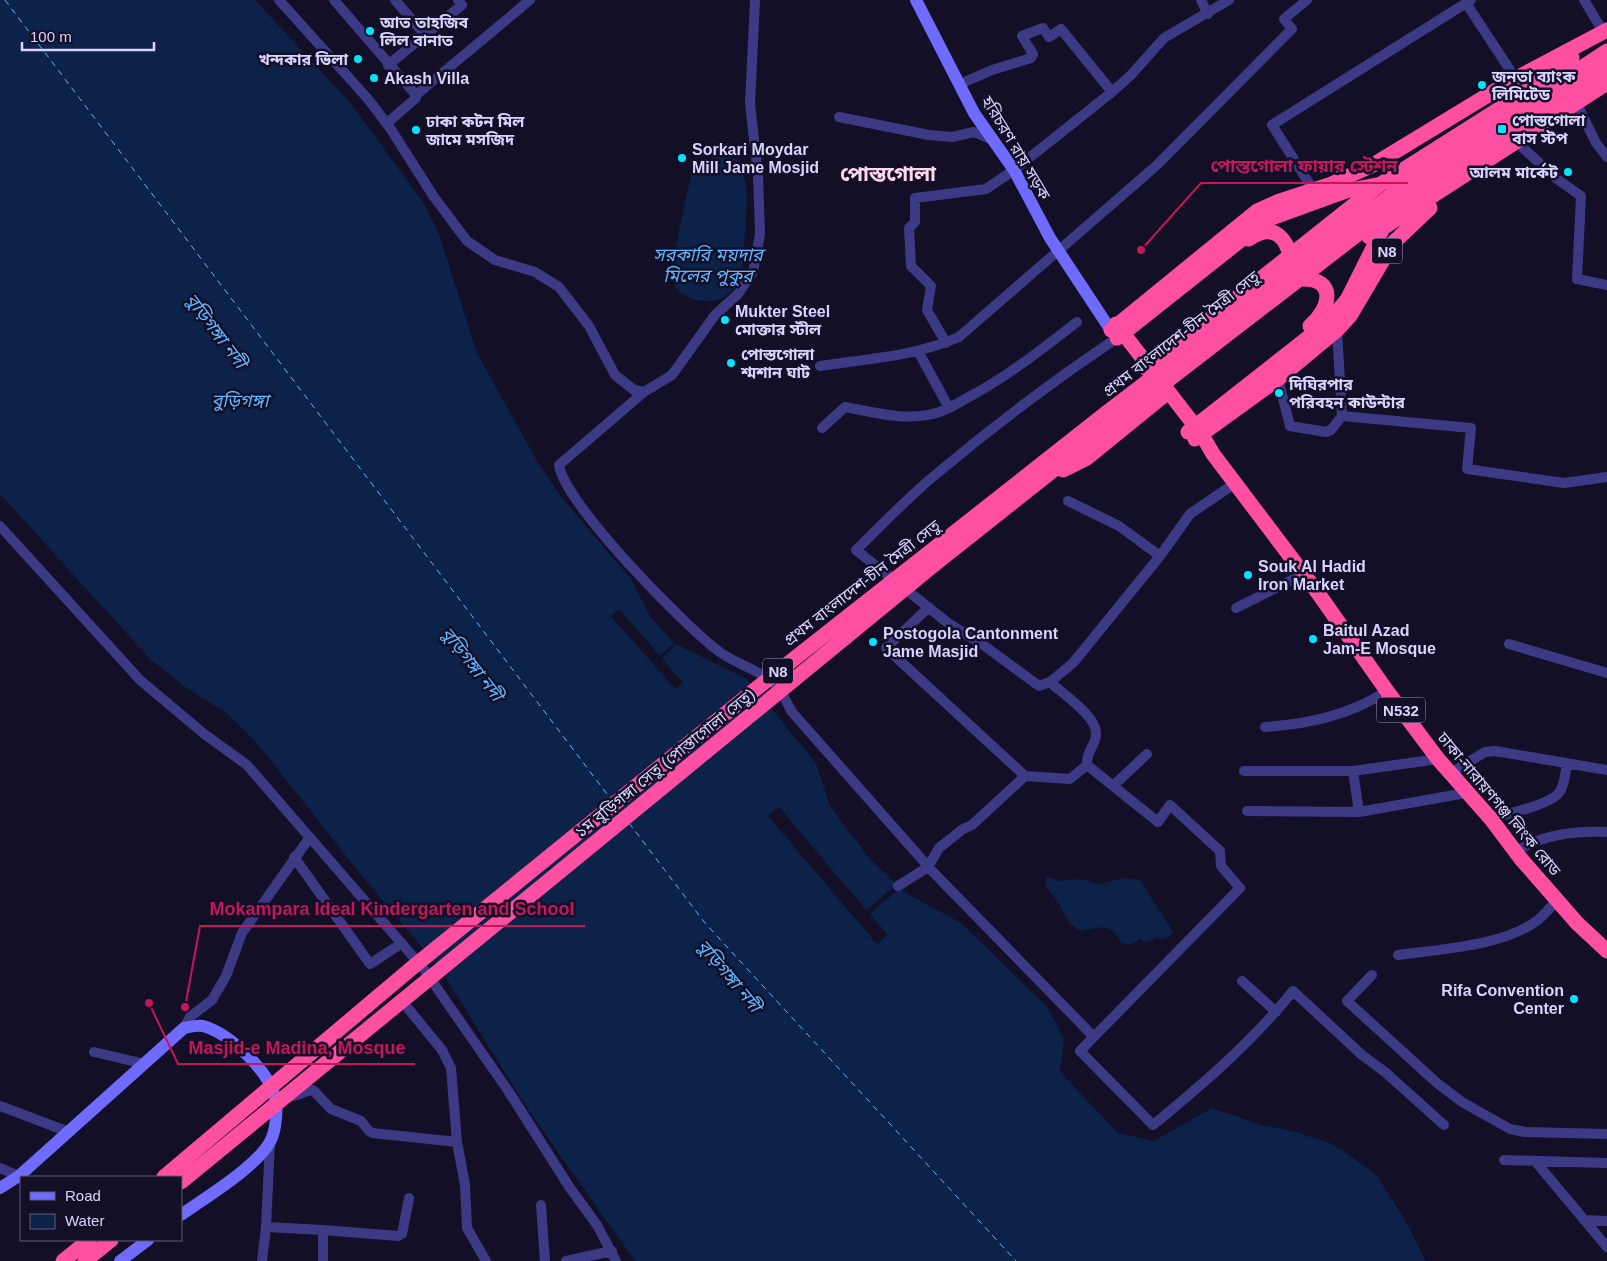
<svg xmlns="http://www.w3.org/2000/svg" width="1607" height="1261" viewBox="0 0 1607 1261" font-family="Helvetica,'Noto Sans Bengali',sans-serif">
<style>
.water{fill:#0c2248}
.pier{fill:#130f26}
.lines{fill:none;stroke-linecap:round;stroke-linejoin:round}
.ferry{stroke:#62b6ff;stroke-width:1;stroke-dasharray:6 5;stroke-linecap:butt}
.street{stroke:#3d3a85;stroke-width:10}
.secondary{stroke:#6f6bff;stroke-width:12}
.highway{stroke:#ff4fa3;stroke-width:15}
.poi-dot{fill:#00e5ff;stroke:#130f26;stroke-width:2}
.labels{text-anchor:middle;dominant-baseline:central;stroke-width:5;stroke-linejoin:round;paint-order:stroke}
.shield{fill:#130f26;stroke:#9e99be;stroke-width:1}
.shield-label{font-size:15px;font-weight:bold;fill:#d9d4ff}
.poi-label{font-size:16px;font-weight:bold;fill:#d9d4ff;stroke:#130f26;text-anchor:start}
.street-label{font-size:16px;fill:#d9d4ff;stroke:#130f26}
.water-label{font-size:18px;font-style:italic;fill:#62b6ff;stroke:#130f26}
.district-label{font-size:21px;font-weight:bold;fill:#ffd6f0;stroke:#130f26}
.leader{fill:none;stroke:#c2185b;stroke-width:2}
.callout-dot{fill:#c2185b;stroke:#130f26;stroke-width:2}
.callout-label{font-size:18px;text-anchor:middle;font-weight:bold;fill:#c2185b;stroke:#130f26;stroke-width:5;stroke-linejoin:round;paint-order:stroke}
</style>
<rect width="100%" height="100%" fill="#130f26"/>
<path class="water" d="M0,0H255L348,100L423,202L439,234L477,353L537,461L562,498L631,579L650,616L674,643L747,679L816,763L830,806L870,859L906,893L961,923L1048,1008L1064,1039L1060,1072L1118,1133L1154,1141L1212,1108L1261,1125L1296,1132L1330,1143L1352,1157L1377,1176L1405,1220L1426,1261H635L531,1114L441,970L362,876L256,742L228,714L188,689L150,659L0,494Z
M723,155L739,160L746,184L747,199L742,280C732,293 720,303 703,301C694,300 681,296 676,288C667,272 688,192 692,171H699L704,161Z
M1047,877L1060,881L1081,879L1099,884L1126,878L1140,880L1173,932L1169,937L1161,939L1157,937C1151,941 1145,945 1140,939L1130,945L1121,943C1110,921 1100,928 1080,931C1066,922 1066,916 1059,903C1053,894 1045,891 1045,880Z"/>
<path class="pier" d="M619,609L660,656L674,643L676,645L662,658L683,683L675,689L611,616Z
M779,807L866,910L896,885L900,888L870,914L888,935L877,944L768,816Z"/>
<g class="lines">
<path class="ferry" d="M5,0L610,798
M629,823L705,923L1016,1261"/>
<path class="street" d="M279,0L368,99L390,128L434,197L467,241L495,260L535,272L559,287L589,326L615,375L634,390L644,392
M334,0L416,95V98L387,123
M395,0L426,36
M755,0L750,104L758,174L760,234L753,272L738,294L715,315L672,375L644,392L559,465C564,503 686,628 721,653C737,664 759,670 774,683C781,690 787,703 792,712L933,872L1094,1037
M1201,0L1208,14
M1584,0L1604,33
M1466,3L1510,70
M388,65L462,5L458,0
M960,84L992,70L1031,58L1033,54L1022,36L1043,28L1049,37L1061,29L1112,92
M416,95L530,0
M1580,110L1596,143L1607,157
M839,117L929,135L952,137L974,132L990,139
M1523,148L1557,179L1581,196L1577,279L1607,285
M1314,191L1272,125L1471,0
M1337,330L1342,416L1471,428L1467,469L1564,483L1607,477
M1117,338C1053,381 993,426 934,476C906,499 882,525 856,550L948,623L986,647L1039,686L1050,682L1073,663L1160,556L1190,514L1234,484
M946,343L927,310L931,286L911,266L909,228L915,222V198L986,189L1014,170L1112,92L1131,75L1164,38L1229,0
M918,351L949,408
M820,366C867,359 916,356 959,337L1157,165L1292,29L1284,19L1307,0
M1278,379L1290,426L1326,432L1331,430L1342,416
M822,428L845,407C873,412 904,421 932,414C945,412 956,404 967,398C1007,377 1042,349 1077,322
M1068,501L1119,526L1160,556
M0,526L140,680L203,733L247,765L423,968L509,1092L570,1188L597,1225L616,1261
M1236,608L1302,575
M1509,644L1607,673
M1050,682C1063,694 1098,717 1096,735C1095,746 1086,752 1087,765L1158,822L1170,805L1220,851L1221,866L1240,888L1080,1051L1153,1125C1203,1084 1252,1042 1293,991L1362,1055L1385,1072L1444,1125
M1265,727C1309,724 1350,715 1387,691
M1244,771H1353L1438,759
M1353,771L1359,812L1466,793
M1451,773L1485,752L1495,751L1607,770
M1025,776L1070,779L1087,765
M1114,785L1147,754
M1247,811L1359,812
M1491,819C1508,813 1546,806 1558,794C1565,786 1565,774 1567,764
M1516,851C1545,834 1574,831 1607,832
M294,857L370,964L402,943
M898,886L928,867L939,848L963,829L972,825L1025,776L886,648L929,607
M1398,955C1440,949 1504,946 1538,920C1545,914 1551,907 1557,900
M1372,975L1347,1001L1437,1083L1462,1102L1510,1129L1525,1132L1607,1134
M1242,981L1276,1012
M402,1001L442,1050L451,1068L457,1142L465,1185L467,1228L486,1261
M184,1028L190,1017L212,1000L226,976L242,933L310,837
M94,1052L145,1064
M284,1097C298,1098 304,1090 313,1090L331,1109L361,1121L369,1131L373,1133L457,1142
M0,1106L69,1132
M1504,1160L1607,1163
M1535,1161L1607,1247
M0,1168L19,1176
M541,1205L545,1261
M1584,1220L1607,1221
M266,1227L323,1230V1261
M323,1230L398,1236L402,1234L409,1198
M262,1261L266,1227L270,1142
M566,1261L612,1251"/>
<path class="secondary" d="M916,0L974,113L1014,170L1050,238L1110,329
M0,1188L19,1176L184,1028C190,1027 196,1025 203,1026C229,1033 268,1070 275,1097C278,1109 276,1131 270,1142C255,1168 206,1197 181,1215
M120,1261L148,1240"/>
<path class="highway" d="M1369,237L1607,83
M1249,239C1274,221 1289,239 1291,264
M1301,279C1337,278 1331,308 1310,326
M1116,324L1202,435L1213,454L1318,593L1387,691L1438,759L1491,819L1521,859L1577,923L1607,951
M1111,330L1257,211L1277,202L1329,185L1373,165L1511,81L1607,30
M1117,338L1266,220L1346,191L1376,185
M1147,369L1379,185L1521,95L1572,58
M1188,432L1328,322L1347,300L1383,228
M1195,439L1278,379L1337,330L1350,316L1393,243L1430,208
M1063,470L1087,458L1167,393
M164,1177L413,967L752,692L1105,414L1407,183L1607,51
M181,1182L935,564L1119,418L1389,210L1607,67
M63,1261L89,1240
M85,1261L111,1240"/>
</g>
<g class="poi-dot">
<circle cx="370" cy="31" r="5"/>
<circle cx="358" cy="59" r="5"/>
<circle cx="374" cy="78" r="5"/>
<circle cx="1482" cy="85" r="5"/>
<rect x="1497" y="124" width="10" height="10" rx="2.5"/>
<circle cx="416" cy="130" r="5"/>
<circle cx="682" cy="158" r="5"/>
<circle cx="1568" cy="172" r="5"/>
<circle cx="725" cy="320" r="5"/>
<circle cx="731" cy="363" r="5"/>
<circle cx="1279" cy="393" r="5"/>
<circle cx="1248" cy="575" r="5"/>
<circle cx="1313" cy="639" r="5"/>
<circle cx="873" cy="642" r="5"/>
<circle cx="1574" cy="999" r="5"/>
</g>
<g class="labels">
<g class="shield">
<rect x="1372" y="238.5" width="30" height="25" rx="4"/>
<rect x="763" y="658.5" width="30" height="25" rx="4"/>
<rect x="1377" y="697.5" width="48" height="25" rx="4"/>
</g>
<g class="shield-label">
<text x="1387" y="251">N8</text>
<text x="778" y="671">N8</text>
<text x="1401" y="710">N532</text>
</g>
<g class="poi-label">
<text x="380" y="22">আত তাহজিব<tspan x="380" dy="18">লিল বানাত</tspan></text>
<text x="348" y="59" text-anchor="end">খন্দকার ভিলা</text>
<text x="1492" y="76">জনতা ব্যাংক<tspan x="1492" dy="18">লিমিটেড</tspan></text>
<text x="384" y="78">Akash Villa</text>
<text x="1512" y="120">পোস্তগোলা<tspan x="1512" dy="18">বাস স্টপ</tspan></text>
<text x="426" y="121">ঢাকা কটন মিল<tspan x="426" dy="18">জামে মসজিদ</tspan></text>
<text x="692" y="149">Sorkari Moydar<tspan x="692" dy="18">Mill Jame Mosjid</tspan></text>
<text x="1558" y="172" text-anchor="end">আলম মার্কেট</text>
<text x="735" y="311">Mukter Steel<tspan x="735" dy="18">মোক্তার স্টীল</tspan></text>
<text x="741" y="354">পোস্তগোলা<tspan x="741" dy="18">শ্মশান ঘাট</tspan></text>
<text x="1289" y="384">দিঘিরপার<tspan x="1289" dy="18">পরিবহন কাউন্টার</tspan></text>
<text x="1258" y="566">Souk Al Hadid<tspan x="1258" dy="18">Iron Market</tspan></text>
<text x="1323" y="630">Baitul Azad<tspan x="1323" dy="18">Jam-E Mosque</tspan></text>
<text x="883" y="633">Postogola Cantonment<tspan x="883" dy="18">Jame Masjid</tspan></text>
<text x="1564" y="990" text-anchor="end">Rifa Convention<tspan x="1564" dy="18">Center</tspan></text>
</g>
<g class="street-label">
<text transform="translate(1016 148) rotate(59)">হরিচরণ রায় সড়ক</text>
<text transform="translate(1181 334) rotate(-38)">প্রথম বাংলাদেশ-চীন মৈত্রী সেতু</text>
<text transform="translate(862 583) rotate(-38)">প্রথম বাংলাদেশ-চীন মৈত্রী সেতু</text>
<text transform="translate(665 763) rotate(-39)">১ম বুড়িগঙ্গা সেতু (পোস্তাগোলা সেতু)</text>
<text transform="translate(1499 804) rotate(50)">ঢাকা-নারায়ণগঞ্জ লিংক রোড</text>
</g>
<g class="water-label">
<text x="708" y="255">সরকারি ময়দার<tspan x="708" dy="21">মিলের পুকুর</tspan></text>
<text transform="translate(216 331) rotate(53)">বুড়িগঙ্গা নদী</text>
<text x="240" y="401">বুড়িগঙ্গা</text>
<text transform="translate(472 664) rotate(52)">বুড়িগঙ্গা নদী</text>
<text transform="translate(729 976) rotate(50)">বুড়িগঙ্গা নদী</text>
</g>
<g class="district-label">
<text x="888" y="173">পোস্তগোলা</text>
</g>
</g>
<path class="leader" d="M1141 250L1201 183H1408M185 1007L200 926H585M149 1003L178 1064H415"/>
<g class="callout-dot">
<circle cx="1141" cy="250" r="5"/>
<circle cx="185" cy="1007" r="5"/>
<circle cx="149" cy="1003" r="5"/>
</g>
<g class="callout-label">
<text x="1304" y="172">পোস্তগোলা ফায়ার স্টেশন</text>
<text x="392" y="915">Mokampara Ideal Kindergarten and School</text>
<text x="297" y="1054">Masjid-e Madina, Mosque</text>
</g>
<rect x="20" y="1176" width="162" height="65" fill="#130f26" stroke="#625e7d"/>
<rect x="30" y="1192" width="25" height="8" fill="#6f6bff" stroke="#625e7d"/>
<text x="65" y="1201" font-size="15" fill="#d9d4ff">Road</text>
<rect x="30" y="1214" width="25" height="15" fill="#0c2248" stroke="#625e7d"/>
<text x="65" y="1226" font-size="15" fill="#d9d4ff">Water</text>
<path d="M22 42v8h132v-8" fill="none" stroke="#d9d4ff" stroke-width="2.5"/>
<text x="30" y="42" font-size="15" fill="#d9d4ff" stroke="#130f26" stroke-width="4" paint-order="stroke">100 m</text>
</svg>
